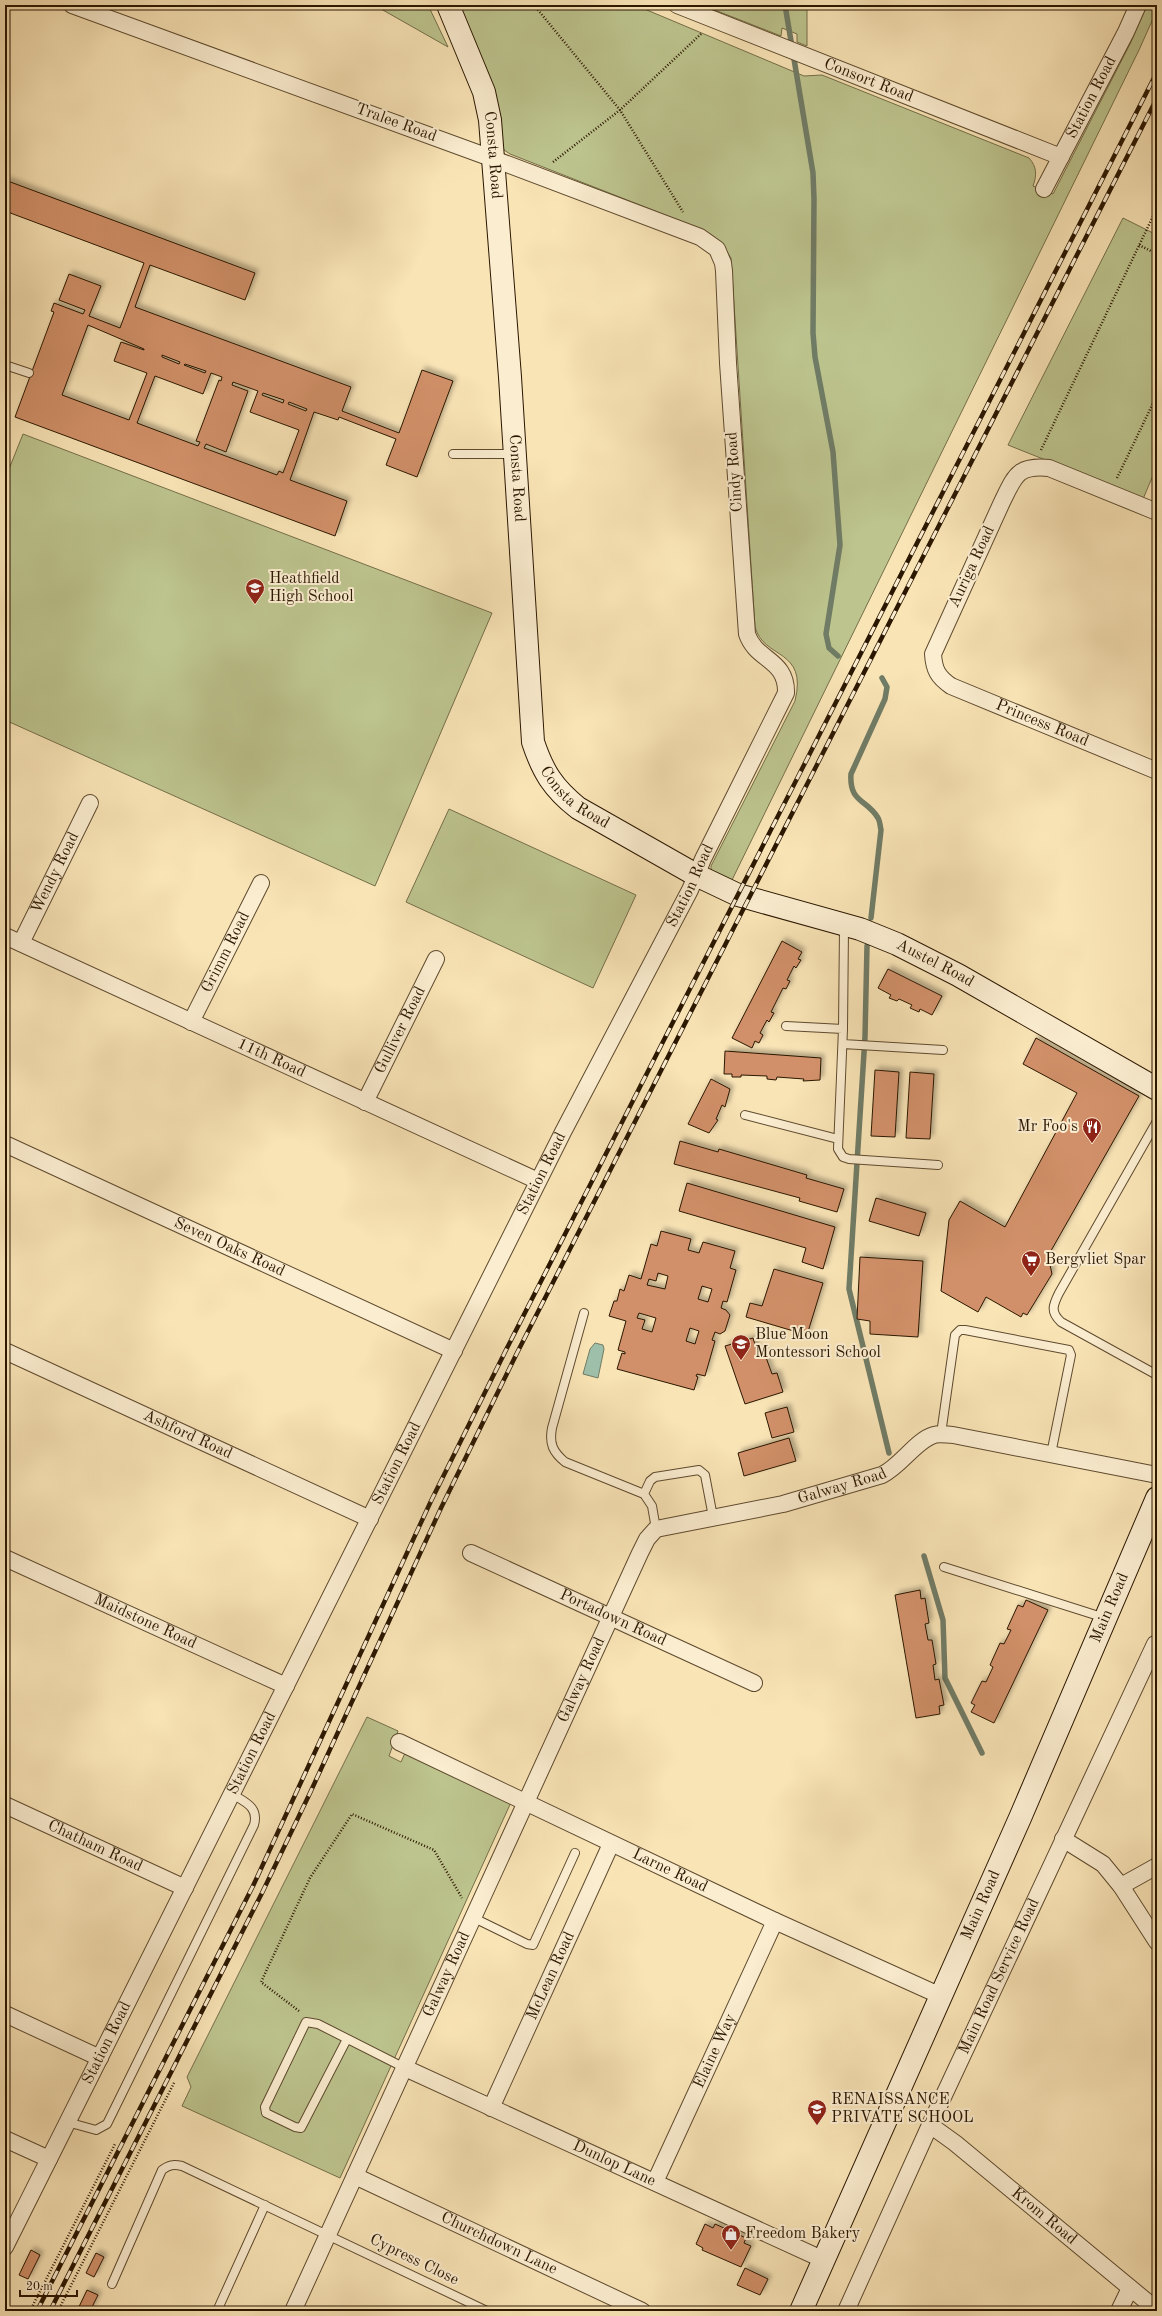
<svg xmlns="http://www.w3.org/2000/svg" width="1162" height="2316" viewBox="0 0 1162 2316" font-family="'Old Standard TT',serif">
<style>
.green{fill:#bdc48e;stroke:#746e48}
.water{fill:#9ebfa9;stroke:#707c66}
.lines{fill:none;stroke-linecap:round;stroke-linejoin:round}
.stream{stroke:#707c66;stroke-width:5.5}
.building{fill:#d19069;stroke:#2b1701;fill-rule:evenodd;filter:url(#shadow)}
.lane-casing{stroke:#5e4a2e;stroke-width:10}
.street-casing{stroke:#5e4a2e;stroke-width:18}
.secondary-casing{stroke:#2b1701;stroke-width:24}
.path{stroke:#2b1701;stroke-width:2.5;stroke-dasharray:1 2;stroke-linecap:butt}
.lane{stroke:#fbedd0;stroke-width:8}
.street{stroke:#fbedd0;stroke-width:16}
.secondary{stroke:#fbedd0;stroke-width:22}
.rail-casing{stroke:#2b1701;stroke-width:4.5}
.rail{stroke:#fbedd0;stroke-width:3;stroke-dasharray:9;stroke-linecap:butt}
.labels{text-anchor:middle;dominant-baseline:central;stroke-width:4;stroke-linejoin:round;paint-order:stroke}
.street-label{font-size:16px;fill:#2b1701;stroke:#fbedd0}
.poi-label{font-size:16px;fill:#2b1701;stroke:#fbedd0;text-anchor:start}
</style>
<defs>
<filter id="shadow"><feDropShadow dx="3.5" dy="-3.5" stdDeviation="2" flood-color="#0004"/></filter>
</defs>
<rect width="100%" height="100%" fill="#f9e4b6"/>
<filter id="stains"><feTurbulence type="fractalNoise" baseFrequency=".005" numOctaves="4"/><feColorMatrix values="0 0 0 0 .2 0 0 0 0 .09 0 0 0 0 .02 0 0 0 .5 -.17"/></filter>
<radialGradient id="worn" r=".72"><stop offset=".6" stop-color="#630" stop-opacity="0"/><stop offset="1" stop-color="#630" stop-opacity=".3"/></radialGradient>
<path class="green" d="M374,5H428L448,47Z
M458,5H635L804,76L822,75L1029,158C1037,167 1037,175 1033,186L1053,194L1130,44L1147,5H1157L1156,12L1139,50L731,882L711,870V866L795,701C808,648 764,660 755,627L731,258L720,241L706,231L510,154L504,150Z
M702,5H807V46L797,42V34L782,28L781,36Z
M1123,218L1157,235V466L1143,499L1008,445Z
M23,434L492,613L375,886L5,720V479Z
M449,809L636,895L593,988L406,902Z
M367,1717L398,1731L389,1756L401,1762L406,1751L513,1798L340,2178L182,2106L191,2087L187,2077Z"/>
<path class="water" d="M595,1343L603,1345L604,1349L598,1378L583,1374L590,1349Z"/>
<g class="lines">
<path class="stream" d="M785,5L813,173L814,199L813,333L815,357L833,452L840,545L826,634L829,648L838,656
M871,918L881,830C880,826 880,821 878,818C867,799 849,803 851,774L885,699L887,687L882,678
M867,946L865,1037L849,1289L889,1453
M924,1556L943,1620L945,1678L982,1753"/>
</g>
<path class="building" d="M5,180L255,273L245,300L150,265L135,307L351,387L342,411L399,433L422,370L453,381L417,477L386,465L396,439L339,417L338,420L314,412L290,480L347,501L335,536L15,417L54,312L51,311L54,303L83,314L85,310L59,300L69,274L101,286L89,316L120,328L144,263L5,211ZM88,325L144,349V350L121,342L114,361L147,373L129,420L62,395ZM162,355L180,362L179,364L162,357ZM185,364L206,371L205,373L184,365ZM211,373L222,377L221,381L219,380L196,441L200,442L198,446L137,423L155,376L203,394ZM233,382L258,391L250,412L299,430L283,473L279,471L277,475L204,448L206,444L226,452L248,391L232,385ZM263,393L284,400L283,403L262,395ZM289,402L307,409L306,411L288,404Z
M782,941L802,952L798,959L801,960L796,968L794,966L787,980L790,981L786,989L783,988L771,1012L774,1013L769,1022L767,1020L760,1033L763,1035L759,1043L755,1041L752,1048L732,1038Z
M888,969L942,996L932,1015L920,1009L919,1012L910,1008L912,1005L899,999L897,1001L889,998L891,995L878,988Z
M1036,1038L1139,1096L1048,1256L1052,1274L1027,1315L1023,1313L1021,1317L986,1297L978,1312L941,1291L949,1220L960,1201L1005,1227L1077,1093L1023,1064Z
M725,1051L821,1058L820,1080L803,1081L804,1079L777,1077L776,1080L767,1079V1076L741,1075V1077H732V1074H724Z
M875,1070L899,1072L895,1137L871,1136Z
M910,1072L934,1074L930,1139L906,1138Z
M711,1079L730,1089L725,1107L722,1105L716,1119L718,1120L709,1133L688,1124Z
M680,1141L718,1152L719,1149L807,1175L806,1178L844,1189L837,1212L799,1201L800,1198L674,1164Z
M687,1183L835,1227L823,1269L802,1262L806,1248L679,1211Z
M876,1198L926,1213L919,1236L869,1221Z
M661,1231L691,1239L688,1250L699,1253L703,1242L735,1251L730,1268L736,1270L727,1302L723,1301L721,1308L726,1310L730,1315L725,1331L720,1334L715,1332L712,1340L715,1341L705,1376L697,1374L696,1376L698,1377L694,1390L617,1369L622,1353L625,1354V1352L618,1350L626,1321L609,1316L614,1301H617L620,1289L624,1291L629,1275L641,1279L651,1244L657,1246ZM658,1273L668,1276L665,1289L647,1285L649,1279L656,1281ZM702,1286L712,1289L708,1302L698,1299ZM639,1313L656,1318L652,1332L642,1329L645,1320L637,1318ZM690,1328L699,1331L695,1344L686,1341Z
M860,1257L923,1261L918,1337L870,1334V1321L857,1319Z
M774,1269L823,1283L807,1335L746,1317L750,1303L762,1306Z
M753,1338L757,1351L763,1349L772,1374L777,1373L783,1392L745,1404L725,1346Z
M787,1407L794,1432L772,1438L765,1413Z
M789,1438L796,1461L744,1476L738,1453Z
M920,1590L921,1599L925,1598L929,1623L925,1624L928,1640H932L936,1664L933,1665L935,1680L939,1679L944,1705L939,1706L940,1714L916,1718L895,1595Z
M1026,1600L1048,1610L994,1723L971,1712L975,1705L971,1703L982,1681L986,1682L993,1667L990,1665L1000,1643L1004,1644L1011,1630L1007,1629L1018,1605L1023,1607Z
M705,2224L713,2228L715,2224L746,2238L744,2243L751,2246L741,2267L702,2250L703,2248L696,2244Z
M31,2250L40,2255L28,2279L19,2275Z
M96,2253L104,2257L94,2277L86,2273Z
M745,2268L768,2279L760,2295L737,2285Z
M87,2290L98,2295L90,2311H77Z"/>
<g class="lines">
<g class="lane-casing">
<path id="lane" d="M5,365L29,373
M453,454H514
M844,927L843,1029L838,1149L843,1157L849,1159L938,1165
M786,1026L843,1029
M843,1044L943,1050
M745,1115L838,1139
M1157,1121L1059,1293C1053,1305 1050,1312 1061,1322L1157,1375
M584,1313L552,1428C549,1444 553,1452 565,1462L644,1494L652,1506L656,1529
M941,1434L955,1335L960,1330H965L1069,1350L1071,1355L1051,1454
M644,1494L650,1481L655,1477L699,1470L705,1475L713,1517
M944,1567L1105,1618
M474,1918L527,1944L533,1945L575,1853
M347,2039L301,2128L295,2127L266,2113L265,2107L306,2022L318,2024L405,2068
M67,2122L96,2130L107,2124L254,1825C259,1807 245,1802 232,1794
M112,2284L162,2170C169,2165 173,2164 182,2166L487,2311
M217,2311L265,2205"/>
</g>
<g class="street-casing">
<g id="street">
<path id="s1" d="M677,5L1061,157"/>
<path id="s2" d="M1044,189L1126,32L1138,5"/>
<path id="s3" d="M1157,512L1049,468C1017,465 1015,476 1002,502L933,654C934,670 938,677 951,686L1157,771"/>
<path id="s4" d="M5,936L538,1181"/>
<path id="s5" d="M21,943L90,803"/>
<path id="s6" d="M191,1022L261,883"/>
<path id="s7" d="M365,1102L436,959"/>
<path id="s8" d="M5,1144L454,1351"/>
<path id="s9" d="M5,1351L370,1519"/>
<path id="s10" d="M471,1553L754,1683"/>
<path id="s11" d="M5,1558L286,1686"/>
<path id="s12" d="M399,1742L775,1921L941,1996"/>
<path id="s13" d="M5,1805L185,1888"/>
<path d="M1063,1839L1103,1864L1121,1886L1157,1942"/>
<path d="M1121,1886L1157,1866"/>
<path d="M5,2014L100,2058"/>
<path id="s14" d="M405,2068L824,2260"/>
<path id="s15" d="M491,2108L611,1844"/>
<path id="s16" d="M930,2125L955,2143L1157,2310"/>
<path d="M5,2139L49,2159"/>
<path id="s17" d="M355,2176L642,2311"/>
<path id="s18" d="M655,2182L775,1921"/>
<path id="s19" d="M5,2247L563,1132L690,890L703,859L786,693C787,659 756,661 747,634L728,363L724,271L723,263L717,249L700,237L491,158L72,5"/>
<path id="s20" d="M293,2311L640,1553L647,1539L656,1529L783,1504L882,1475C901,1466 916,1440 934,1435C940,1433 947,1435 953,1435L1157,1475"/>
<path id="s21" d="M846,2311L930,2125L1155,1644"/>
<path d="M1119,2311L1130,2288"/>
</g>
</g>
<g class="secondary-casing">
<g id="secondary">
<path id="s22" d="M448,5L484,92L490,120L510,377L533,742C543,772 553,788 578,808L696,875L738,895L860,929L897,944L958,975L1157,1089"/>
<path id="s23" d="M801,2311L1020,1818L1157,1498"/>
</g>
</g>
<path class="path" d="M534,5L620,110L683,212
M553,162L620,110L702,33
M1139,245L1157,254
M1041,450L1157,208
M1117,478L1157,395
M299,2011L261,1982L310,1878L352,1814L434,1850L462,1898
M30,2311L115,2144
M58,2311L175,2081"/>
<use href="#lane" class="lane"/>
<use href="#street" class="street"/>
<use href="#secondary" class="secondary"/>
<g class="rail-casing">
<path id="rail" d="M37,2311L253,1886L431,1501L507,1348L1157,72
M50,2311L262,1893L310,1793L441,1508L517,1353L1157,98"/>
</g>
<use href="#rail" class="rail"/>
</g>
<defs>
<g id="school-pin" transform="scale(1)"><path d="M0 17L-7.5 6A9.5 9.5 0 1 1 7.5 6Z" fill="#8f2418" stroke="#fbedd0"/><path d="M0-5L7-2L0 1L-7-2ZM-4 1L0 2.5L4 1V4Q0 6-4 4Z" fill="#fff"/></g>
<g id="restaurant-pin" transform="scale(1)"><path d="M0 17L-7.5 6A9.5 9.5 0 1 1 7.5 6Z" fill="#8f2418" stroke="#fbedd0"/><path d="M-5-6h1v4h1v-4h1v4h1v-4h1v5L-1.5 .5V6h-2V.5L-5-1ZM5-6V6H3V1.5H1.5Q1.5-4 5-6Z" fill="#fff"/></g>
<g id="supermarket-pin" transform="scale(1)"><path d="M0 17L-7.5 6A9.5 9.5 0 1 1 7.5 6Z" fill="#8f2418" stroke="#fbedd0"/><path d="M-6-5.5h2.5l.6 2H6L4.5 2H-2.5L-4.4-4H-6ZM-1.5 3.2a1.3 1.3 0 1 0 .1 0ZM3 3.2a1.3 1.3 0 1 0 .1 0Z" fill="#fff"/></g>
<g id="shop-pin" transform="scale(1)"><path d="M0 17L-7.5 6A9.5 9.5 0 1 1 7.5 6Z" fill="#8f2418" stroke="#fbedd0"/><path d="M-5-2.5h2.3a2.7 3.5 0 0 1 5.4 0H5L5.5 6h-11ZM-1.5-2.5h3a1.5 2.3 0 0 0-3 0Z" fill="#fff"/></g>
</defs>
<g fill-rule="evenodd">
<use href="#school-pin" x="255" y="588"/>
<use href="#restaurant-pin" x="1092" y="1127"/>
<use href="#supermarket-pin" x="1031" y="1260"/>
<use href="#school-pin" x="741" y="1344"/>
<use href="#school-pin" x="817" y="2109"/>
<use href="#shop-pin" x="731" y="2234"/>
</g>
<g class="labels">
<g class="street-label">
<text stroke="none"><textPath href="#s1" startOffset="206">Consort Road</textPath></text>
<text stroke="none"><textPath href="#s2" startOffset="103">Station Road</textPath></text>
<text transform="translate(396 123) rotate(20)">Tralee Road</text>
<text stroke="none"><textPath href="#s22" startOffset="158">Consta Road</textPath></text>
<text transform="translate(735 472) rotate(-94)">Cindy Road</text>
<text stroke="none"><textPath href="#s22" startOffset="482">Consta Road</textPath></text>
<text transform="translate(972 567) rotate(-65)">Auriga Road</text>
<text stroke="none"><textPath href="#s3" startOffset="485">Princess Road</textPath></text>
<text stroke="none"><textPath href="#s22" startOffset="818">Consta Road</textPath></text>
<text stroke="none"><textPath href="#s5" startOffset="78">Wendy Road</textPath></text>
<text stroke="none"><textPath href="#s19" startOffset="1524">Station Road</textPath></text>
<text stroke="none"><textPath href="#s6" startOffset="78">Grimm Road</textPath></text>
<text stroke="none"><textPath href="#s22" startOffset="1219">Austel Road</textPath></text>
<text stroke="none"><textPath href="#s7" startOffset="80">Gulliver Road</textPath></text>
<text stroke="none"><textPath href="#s4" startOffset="293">11th Road</textPath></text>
<text stroke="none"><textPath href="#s19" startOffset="1200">Station Road</textPath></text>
<text stroke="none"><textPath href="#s8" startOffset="247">Seven Oaks Road</textPath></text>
<text stroke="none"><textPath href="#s9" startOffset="201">Ashford Road</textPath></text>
<text stroke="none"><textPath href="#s19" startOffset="876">Station Road</textPath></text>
<text stroke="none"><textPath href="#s20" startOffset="1054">Galway Road</textPath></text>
<text stroke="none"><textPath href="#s23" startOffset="768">Main Road</textPath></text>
<text stroke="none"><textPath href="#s10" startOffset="156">Portadown Road</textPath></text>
<text stroke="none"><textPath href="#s11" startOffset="154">Maidstone Road</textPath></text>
<text stroke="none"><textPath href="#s20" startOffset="694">Galway Road</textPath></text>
<text stroke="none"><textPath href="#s19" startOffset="552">Station Road</textPath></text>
<text stroke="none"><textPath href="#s13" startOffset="99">Chatham Road</textPath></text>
<text stroke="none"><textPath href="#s12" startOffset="300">Larne Road</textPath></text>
<text stroke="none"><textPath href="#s23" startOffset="444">Main Road</textPath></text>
<text stroke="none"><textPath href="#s20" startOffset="370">Galway Road</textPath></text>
<text stroke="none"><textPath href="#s15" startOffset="145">McLean Road</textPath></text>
<text stroke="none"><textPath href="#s21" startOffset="368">Main Road Service Road</textPath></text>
<text stroke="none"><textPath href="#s19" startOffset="228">Station Road</textPath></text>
<text stroke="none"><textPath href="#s18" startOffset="144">Elaine Way</textPath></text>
<text stroke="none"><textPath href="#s14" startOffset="230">Dunlop Lane</textPath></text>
<text stroke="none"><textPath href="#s16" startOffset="146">Krom Road</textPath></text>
<text stroke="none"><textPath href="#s17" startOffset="159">Churchdown Lane</textPath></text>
<text transform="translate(414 2260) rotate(26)">Cypress Close</text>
</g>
<g class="poi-label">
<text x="269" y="579">Heathfield<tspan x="269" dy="18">High School</tspan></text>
<text x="1078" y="1127" text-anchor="end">Mr Foo's</text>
<text x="1045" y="1260">Bergvliet Spar</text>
<text x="755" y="1335">Blue Moon<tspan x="755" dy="18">Montessori School</tspan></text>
<text x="831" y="2100">RENAISSANCE<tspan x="831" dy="18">PRIVATE SCHOOL</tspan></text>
<text x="745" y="2234">Freedom Bakery</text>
</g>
</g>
<rect width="1162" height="2316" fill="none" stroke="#f9e4b6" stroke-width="20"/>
<rect x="6" y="6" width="1150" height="2304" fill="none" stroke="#2b1701" stroke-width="2"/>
<rect x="10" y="10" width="1142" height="2296" fill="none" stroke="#2b1701"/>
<path d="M20 2290v6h57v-6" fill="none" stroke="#2b1701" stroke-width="2"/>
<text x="26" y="2290" font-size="12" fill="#2b1701" stroke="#fbedd0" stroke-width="3" paint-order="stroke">20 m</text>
<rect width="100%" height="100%" filter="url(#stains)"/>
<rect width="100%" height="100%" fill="url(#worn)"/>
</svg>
